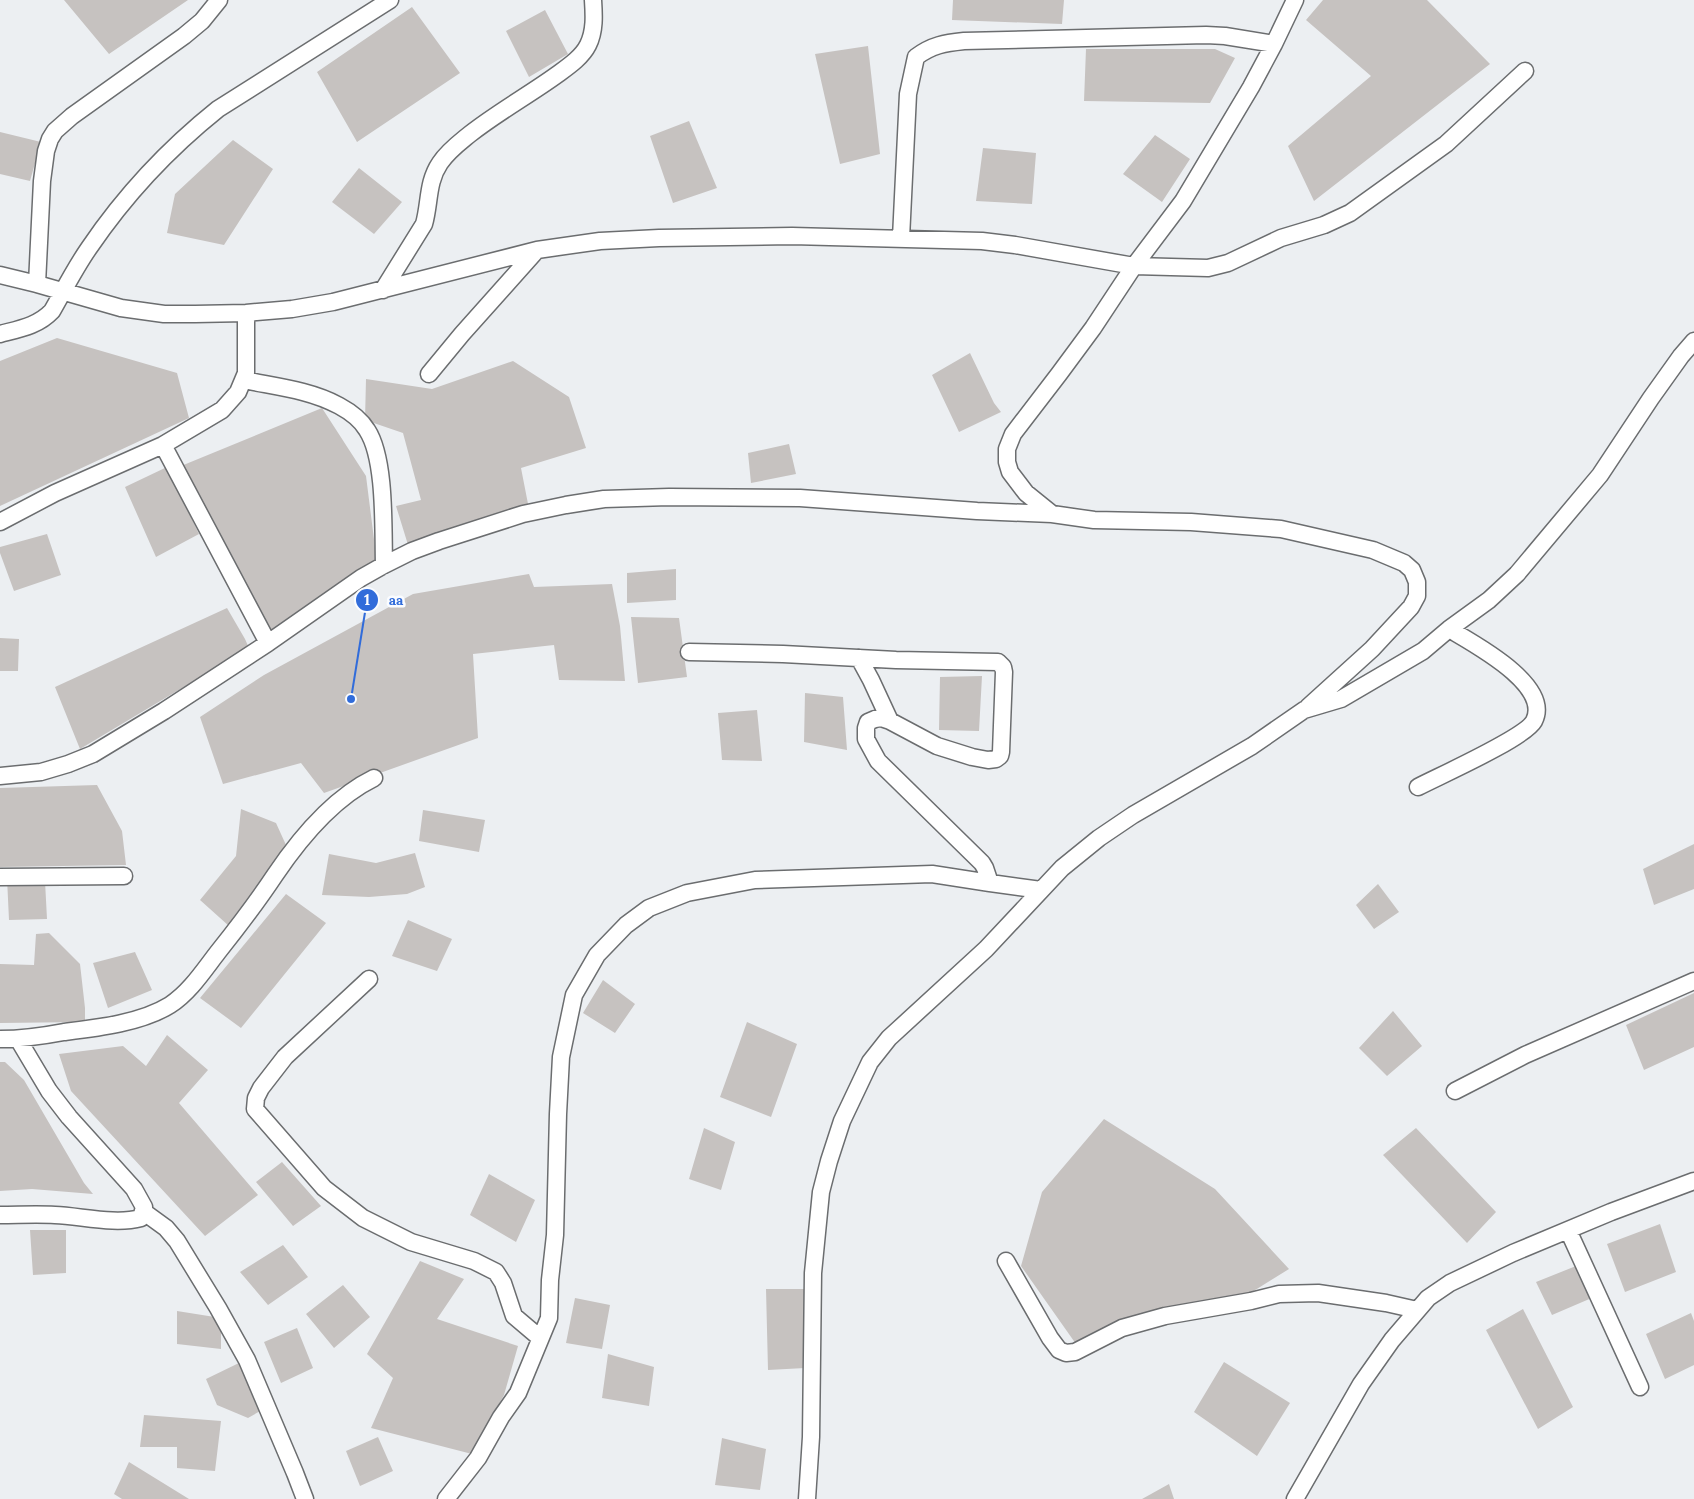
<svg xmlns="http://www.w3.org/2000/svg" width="1694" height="1499" viewBox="0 0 1694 1499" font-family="Lora,serif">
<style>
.building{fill:#c6c2c0}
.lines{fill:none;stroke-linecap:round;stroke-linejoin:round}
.minor-casing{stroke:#6b6d6f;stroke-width:19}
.minor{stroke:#fff;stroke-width:16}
.leader{fill:none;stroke:#316cda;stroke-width:2}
.callout-dot{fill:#316cda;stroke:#fafcff;stroke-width:2}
.mark-label{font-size:15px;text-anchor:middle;font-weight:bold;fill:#fff}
.callout-label{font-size:14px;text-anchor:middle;font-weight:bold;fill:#316cda;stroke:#fafcff;stroke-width:5;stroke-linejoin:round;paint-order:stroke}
</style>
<rect width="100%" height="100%" fill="#eceff2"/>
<path class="building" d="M64,0H188L109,54Z
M953,0H1064L1062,24L952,20Z
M1323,0H1427L1490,64L1314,201L1288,146L1371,76L1306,20Z
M412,7L460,73L357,142L317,72Z
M545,10L568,54L529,77L506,31Z
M868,46L880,154L840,164L815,54Z
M1086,49H1215L1235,58L1210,103L1084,101Z
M689,121L717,188L673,203L650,136Z
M0,132L41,142L30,181L0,174Z
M1155,135L1190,159L1162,202L1123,174Z
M233,140L273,169L224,245L167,233L175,194Z
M983,148L1036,153L1032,204L976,201Z
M359,168L402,202L374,234L332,202Z
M57,338L177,373L189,418L0,506V361Z
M970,353L994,403L1001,412L959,432L932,375Z
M513,361L569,397L586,448L521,468L529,509L409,548L396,506L421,500L403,433L365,420L366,379L432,389Z
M322,408L366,476L376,555V565L270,637L181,466Z
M789,444L796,474L751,483L748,453Z
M167,467L199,534L156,557L125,487Z
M47,534L61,575L14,591L0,553V547Z
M676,569V600L627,603V573Z
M529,574L534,587L612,584L620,626L625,681L559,680L554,645L473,654L478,738L324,793L301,763L223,784L200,717L264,675L413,594Z
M227,608L245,639L249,648L80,749L55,687Z
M631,617L679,618L687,677L638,683Z
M0,638L19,639L18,671H0Z
M982,676L979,731L939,730L940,677Z
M805,693L843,697L847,750L804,742Z
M757,710L762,761L722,760L718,713Z
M97,785L122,831L126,865L0,867V788Z
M241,809L276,823L286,845L249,901L229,926L200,900L236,856Z
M423,810L485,820L479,852L419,841Z
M1694,844V889L1654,905L1643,869Z
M415,853L425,887L407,894L369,897L322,895L329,854L376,863Z
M7,878L45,881L47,919L9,920Z
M1378,884L1399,912L1374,929L1356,905Z
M286,894L326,923L241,1028L200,998Z
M408,920L452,939L437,971L392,956Z
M49,933L80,964L85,1008V1022L0,1023V964L34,965L36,934Z
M135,952L152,990L108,1008L93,963Z
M603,980L635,1004L615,1033L583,1013Z
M1694,993V1047L1644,1070L1626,1025Z
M1393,1011L1422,1046L1387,1076L1359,1048Z
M747,1022L797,1044L771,1117L720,1097Z
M167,1035L208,1070L179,1103L258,1195L205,1236L71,1091L59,1054L123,1046L146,1066Z
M0,1062H5L24,1080L84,1183L93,1194L32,1189L0,1191Z
M1104,1119L1215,1189L1289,1269L1252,1292L1177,1306L1076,1344L1021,1266L1042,1192Z
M704,1128L735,1142L721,1190L689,1179Z
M1416,1128L1496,1212L1467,1243L1383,1155Z
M282,1162L321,1206L293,1226L256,1182Z
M489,1174L535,1200L516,1242L470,1215Z
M1660,1224L1676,1272L1625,1292L1607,1244Z
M30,1230H66V1273L33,1275Z
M283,1245L308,1277L268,1305L240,1272Z
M420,1261L464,1279L437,1319L518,1346L504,1395L472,1454L371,1428L393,1378L367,1354Z
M1581,1264L1594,1297L1552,1315L1536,1282Z
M343,1285L370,1317L334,1348L306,1314Z
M766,1289H804L805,1368L768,1370Z
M575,1298L610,1305L602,1349L566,1343Z
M1523,1309L1573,1407L1538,1429L1486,1330Z
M177,1311L221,1318V1349L177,1344Z
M1691,1313L1694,1321V1365L1665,1379L1646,1334Z
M297,1328L313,1368L281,1383L264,1342Z
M608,1354L654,1367L649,1406L602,1398Z
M241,1362L262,1410L248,1418L217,1405L206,1379Z
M1224,1362L1290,1403L1257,1456L1194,1412Z
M144,1415L221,1421L215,1471L177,1468V1447H140Z
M378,1437L393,1471L360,1486L346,1451Z
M722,1438L766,1449L760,1490L715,1485Z
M129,1462L189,1499H122L114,1494Z
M1169,1484L1174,1499H1142Z"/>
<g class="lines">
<g class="minor-casing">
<path id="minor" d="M1295,0L1274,44L1251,87L1183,201L1134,266L1093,328L1059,374L1013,434L1007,449V462L1010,472L1026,493L1052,514L1094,520L1191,522L1281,529L1373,550L1404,563L1412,570L1417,582V596L1411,607L1372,649L1308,707
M901,238L908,94L916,57C932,45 945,43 964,41L1206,35L1225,36L1274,44
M0,275L37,284L121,308L164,314H195L246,313L292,309L333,302L537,250L600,241L659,238L792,236L982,241L1015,245L1134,266L1208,268L1228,263L1281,238L1324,225L1350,213L1446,144L1525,71
M37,284L42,181L46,151L50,139L55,131L72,116L184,36L202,21L219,0
M383,290L424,224C430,203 427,182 440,163C448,151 459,143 470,134C498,112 529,95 558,74C569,66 582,57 588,45C595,31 594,15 593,0
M0,334C19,329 38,326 52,311C64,290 75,268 89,248C125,195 168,149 218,109L390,0
M429,374L462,334L537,250
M244,380C263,384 284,387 303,392C326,398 355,410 367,430C386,459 383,529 384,565
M163,445L268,643
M0,522L55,493L163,445L222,410L238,392L246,373V313
M689,652L783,654L896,660L998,662L1003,667L1004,672L1001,752L1000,756L996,759L988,760L972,757L937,746L890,721L881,718L875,719L868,722L866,728V739L878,761L982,863L985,868L990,883L1041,890
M859,658L871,680L890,721
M0,776L41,772L68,764L93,754L164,711L268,643L361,578L384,565L412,551L439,541L523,514L566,505L604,499L669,497L800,498L977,511L1052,514
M1418,787C1439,776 1525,738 1534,721C1552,685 1474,644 1449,629
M0,877L124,876
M369,979L285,1057L261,1088L256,1098L255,1109L324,1188L363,1218L411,1242L474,1261L496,1272L503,1283L514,1316L540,1338
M0,1039C22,1039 43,1036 64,1032C97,1028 141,1023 170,1005C190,992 204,970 218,952C238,927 257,902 275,875C300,838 333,798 374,778
M1455,1091L1525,1055L1694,981
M144,1212L166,1228L177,1241L218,1308L247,1360L295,1473L305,1499
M0,1215C18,1215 37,1214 55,1215C81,1216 115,1225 141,1218L144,1207L134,1189L69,1117L49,1091L18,1039
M1568,1230L1640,1387
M1006,1261L1050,1338L1059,1350L1066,1353L1075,1352L1122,1328L1165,1316L1251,1301L1279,1294L1318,1293L1386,1303L1417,1310
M446,1499L478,1458L501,1417L518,1393L549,1318L550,1280L555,1235L558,1114L561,1057L574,995L597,955L626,925L649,908L687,893L755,880L932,874L990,883
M807,1499L811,1437L813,1273L821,1192L829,1161L842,1121L870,1062L889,1038L986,949L1062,868L1099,838L1133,815L1252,746L1304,710L1341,699L1423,651L1449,629L1489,600L1517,574L1600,475L1651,398L1681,356L1694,341
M1295,1499L1361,1384L1392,1340L1428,1298L1450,1283L1513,1253L1611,1212L1694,1181"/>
</g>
<use href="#minor" class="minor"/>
</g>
<path class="leader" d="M351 699L367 600"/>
<g class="callout-dot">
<circle cx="351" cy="699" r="5"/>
<circle cx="367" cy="600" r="12"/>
</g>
<g class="mark-label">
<text x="367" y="605">1</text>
</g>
<g class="callout-label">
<text x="396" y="605">aa</text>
</g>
</svg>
